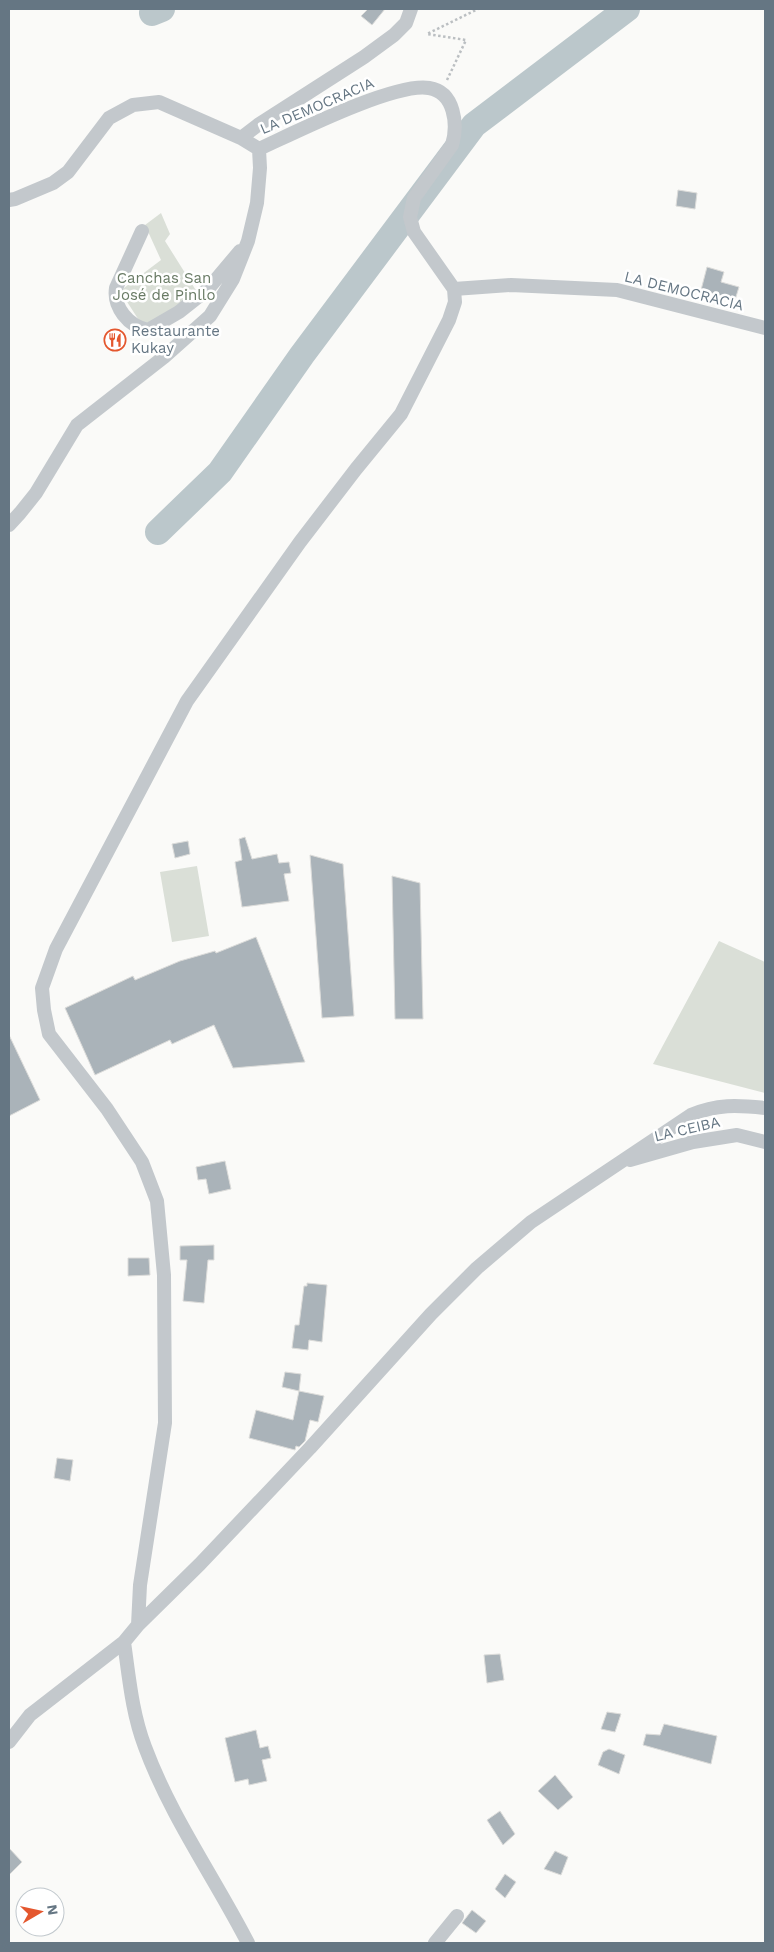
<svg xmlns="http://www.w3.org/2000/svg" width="774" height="1952" viewBox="0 0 774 1952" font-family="'Work Sans',sans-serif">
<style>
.green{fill:#dadfd7}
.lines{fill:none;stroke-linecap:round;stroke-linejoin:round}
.river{stroke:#bbc7cb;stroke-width:26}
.building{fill:#aab3b9;stroke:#dcdcda}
.path{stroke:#bbbfc2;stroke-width:2.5;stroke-dasharray:2.5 2.5;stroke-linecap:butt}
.minor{stroke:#c3c8cc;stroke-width:14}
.labels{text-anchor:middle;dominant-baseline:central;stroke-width:5;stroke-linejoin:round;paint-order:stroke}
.street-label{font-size:15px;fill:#657683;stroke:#fff}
.park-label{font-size:15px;fill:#687a64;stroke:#fff}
.poi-label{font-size:15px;fill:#657683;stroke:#fff;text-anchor:start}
</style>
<rect width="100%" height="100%" fill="#fafaf8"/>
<path class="green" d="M161,213L170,234L165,241L197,292L144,328L120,291L161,260L145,225Z
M197,866L209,936L172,942L160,872Z
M719,941L765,962V1093L653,1064Z"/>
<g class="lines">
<path class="river" d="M152,13L162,9
M158,532L220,472L302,355L474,125L627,9"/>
</g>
<path class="building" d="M368,9H385L372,25L361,16Z
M678,190L697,193L695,209L676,206Z
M707,267L724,272L721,282L739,287L735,300L701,290Z
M245,837L252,859L277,854L279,863L289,862L291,873L284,874L289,901L242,907L235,862L242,860L239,839Z
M188,841L190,854L175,858L172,844Z
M310,855L343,864L354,1016L322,1018Z
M392,876L420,883L423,1019H395Z
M256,937L305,1062L233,1068L214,1025L172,1044L170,1040L95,1075L65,1008L133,976L135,980L180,961L215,951L216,953Z
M9,1035L40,1100L9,1116Z
M225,1161L231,1189L209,1194L206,1179L198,1180L196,1167Z
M214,1245V1260H208L204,1303L183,1301L187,1260H180V1246Z
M128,1258H149L150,1275L128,1276Z
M307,1283L327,1285L322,1342L309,1340L308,1350L292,1348L295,1325H299L304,1286H307Z
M285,1372L301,1374L299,1391L282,1387Z
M299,1391L324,1396L318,1422L310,1420L305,1441L299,1447L296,1446L295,1450L249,1438L256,1410L293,1420Z
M57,1458L73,1460L70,1481L54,1478Z
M500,1654L504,1680L487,1683L484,1655Z
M607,1712L621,1714L615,1732L601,1729Z
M664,1724L717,1736L711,1764L643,1745L646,1734L660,1735Z
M256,1730L260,1748L268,1746L271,1758L262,1760L267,1781L249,1785L248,1779L235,1782L225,1738Z
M609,1749L625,1755L619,1774L598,1765L603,1752Z
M555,1775L573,1797L558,1810L538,1791Z
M500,1811L515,1834L503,1845L487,1820Z
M9,1848L22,1862L9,1875Z
M555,1851L568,1857L561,1875L544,1869Z
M505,1874L516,1882L505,1898L495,1889Z
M472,1910L486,1921L476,1933L462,1923Z"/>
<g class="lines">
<path class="path" d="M447,80L466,40L427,34L478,9"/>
<path class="minor" d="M241,138L258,125L364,57L394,35L406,23L411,9
M9,200L15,199L53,183L68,172L109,118L133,105L159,102L241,138L259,149C294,133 395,82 429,88C455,92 458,125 452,145L414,198L410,217L414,232L454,289
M142,231L116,288C113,307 128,326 148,330L179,312L208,289L240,251
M454,289L511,285L617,290L765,328
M9,525L20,513L36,493L77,425L164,357L210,316L233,279L248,241L257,203L260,168L259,149
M630,1160L693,1142L737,1135L765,1142
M138,1625L140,1585L165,1423L164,1275L157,1201L142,1162L107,1109L49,1034L44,1010L42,988L56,949L187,701L300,542L356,469L401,414L449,320L455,302L454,289
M124,1642C129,1677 132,1713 145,1747C171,1817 214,1877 248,1943
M9,1742L30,1715L124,1642L138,1625L200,1564L310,1448L431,1314L477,1268L531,1222L691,1115C717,1104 737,1105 765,1108
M435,1943L457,1916"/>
</g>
<defs>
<g id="restaurant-ring" transform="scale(1.125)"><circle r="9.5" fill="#fff" stroke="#e4572e" stroke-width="1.5"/><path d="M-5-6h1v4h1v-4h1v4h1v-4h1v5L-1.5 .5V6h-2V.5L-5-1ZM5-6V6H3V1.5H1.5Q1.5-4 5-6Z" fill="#e4572e"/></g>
</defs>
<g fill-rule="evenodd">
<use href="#restaurant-ring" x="115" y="340"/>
</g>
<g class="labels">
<g class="street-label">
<text transform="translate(317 106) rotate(-23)">LA DEMOCRACIA</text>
<text transform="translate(684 291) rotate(14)">LA DEMOCRACIA</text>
<text transform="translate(687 1129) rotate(-13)">LA CEIBA</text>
</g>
<g class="park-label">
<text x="164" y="278">Canchas San<tspan x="164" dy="17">José de Pinllo</tspan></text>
</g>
<g class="poi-label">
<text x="131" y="331">Restaurante<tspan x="131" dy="17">Kukay</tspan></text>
</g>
</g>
<rect width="774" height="1952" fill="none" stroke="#657683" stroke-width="20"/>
<g transform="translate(40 1912) rotate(81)"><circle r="24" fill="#ffffff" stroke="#c1c8cd"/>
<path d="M0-4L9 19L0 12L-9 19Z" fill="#e4572e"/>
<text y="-8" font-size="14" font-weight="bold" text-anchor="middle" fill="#657683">N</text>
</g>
</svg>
